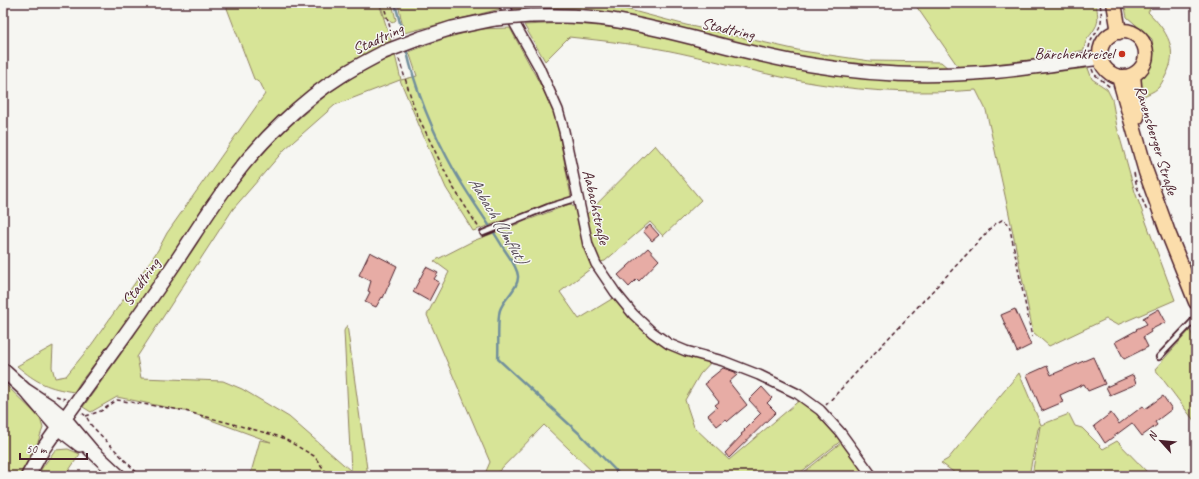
<svg xmlns="http://www.w3.org/2000/svg" width="1199" height="479" viewBox="0 0 1199 479" font-family="Caveat,sans-serif">
<style>
.green{fill:#d7e497;stroke:#908261}
.lines{fill:none;stroke-linecap:round;stroke-linejoin:round}
.stream{stroke:#72909c;stroke-width:2.5}
.building{fill:#e7aca5;stroke:#4a1f2b}
.lane-casing{stroke:#4a1f2b;stroke-width:8}
.street-casing{stroke:#4a1f2b;stroke-width:12}
.secondary-casing{stroke:#4a1f2b;stroke-width:16}
.primary-casing{stroke:#4a1f2b;stroke-width:17}
.path{stroke:#4a1f2b;stroke-width:1.5;stroke-dasharray:4 3;stroke-linecap:butt}
.lane{stroke:#f6f6f2;stroke-width:4.5}
.street{stroke:#f6f6f2;stroke-width:9}
.secondary{stroke:#f6f6f2;stroke-width:13}
.primary{stroke:#fbddab;stroke-width:14}
.secondary-bridge-casing{stroke:#4a1f2b;stroke-width:16;stroke-linecap:butt}
.secondary-bridge{stroke:#f6f6f2;stroke-width:13}
.poi-dot{fill:#c8321e;stroke:#f6f6f2;stroke-width:1.5}
.labels{text-anchor:middle;dominant-baseline:central;stroke-width:3;stroke-linejoin:round;paint-order:stroke}
.street-label{font-size:16px;fill:#4a1f2b;stroke:#f6f6f2}
.poi-label{font-size:16px;fill:#4a1f2b;stroke:#f6f6f2;text-anchor:end}
.water-label{font-size:17px;font-style:italic;fill:#5a4e5a;stroke:#f6f6f2}
</style>
<rect width="100%" height="100%" fill="#f6f6f2"/>
<filter id="ink" filterUnits="userSpaceOnUse"><feTurbulence type="fractalNoise" baseFrequency=".025" numOctaves="2"/><feDisplacementMap in="SourceGraphic" scale="8" xChannelSelector="R" yChannelSelector="G"/><feConvolveMatrix kernelMatrix="1 2 1 2 8 2 1 2 1" color-interpolation-filters="sRGB"/></filter>
<g filter="url(#ink)">
<path class="green" d="M225,3H379L391,41L357,59L311,89L258,142L206,202L139,307L81,381L74,392C48,388 37,383 17,366L53,346L52,367L55,378L66,376L92,344L158,250L167,233L265,94L261,84L254,79Z
M380,3H392L396,20L392,23L384,16Z
M398,3H496L500,9L404,33Z
M510,3H603L686,25L802,51L870,61L941,62L949,69L897,68L855,65L778,52L610,13L572,9H514Z
M914,3H1096C1097,11 1100,21 1095,28C1089,39 1086,36 1084,50L1056,57L959,68Z
M1124,3H1154L1148,12C1167,31 1180,50 1165,77C1163,80 1161,85 1158,88C1154,92 1147,94 1142,97L1143,106L1140,108V79L1149,68L1154,53L1152,39L1127,17Z
M565,23L599,26L645,32L786,66L829,74L934,81L991,79L1088,68L1092,79L1107,89L1112,99L1117,127L1135,192L1175,300L1117,325L1106,319L1049,346L1033,332L1008,209L986,110L976,90C924,94 871,92 819,84C772,77 727,63 680,53C644,45 606,41 569,37L545,61L524,25Z
M510,28L555,112L571,197L473,231L446,188L429,149L400,80L335,105L285,149L233,209L137,357L141,378L223,381L242,389L289,417L351,471L344,331L347,325L368,476H250L260,440L271,442L189,412L117,397L91,412L83,407L133,337L209,222L251,166L286,129L329,93L366,68L395,55L401,80L417,76L409,52L443,39L479,29Z
M655,145L701,200L663,236L650,222L605,261L600,262L594,250L585,216Z
M570,204L577,210L594,266L560,292L579,319L615,297L660,341L713,360L700,374L685,400L694,427L729,460L801,399L824,418L842,440L796,476H597L544,425L494,476H484L490,462L427,315L449,272L434,261L473,241Z
M1190,330L1196,343V420L1195,422L1155,369Z
M1019,373L1041,425L1069,414L1075,426L1082,428L1103,449L1117,441L1148,473L1145,476H1032L1040,426L1038,429L1029,476H959L941,463L948,459Z
M3,382L40,418L43,428L38,442L19,476H3Z
M842,442L867,476H799Z
M68,449L80,454L65,476H38L42,468L55,450Z"/>
<g class="lines">
<path class="stream" d="M395,3L404,39
M406,48C416,92 433,133 455,172C470,199 489,223 504,249C509,257 517,266 518,276C519,288 504,298 500,310C497,318 499,348 498,359L582,436L621,476"/>
</g>
<path class="building" d="M650,225L659,235L652,241L643,231Z
M648,248L659,260L639,281L637,279L629,287L618,275Z
M370,252L397,266L383,298L382,297L376,307L365,302L370,292L368,291L371,281L359,275Z
M426,267L438,273L434,279L439,282L429,301L413,292Z
M1015,309L1031,345L1017,352L1001,315Z
M1159,309L1166,322L1150,330L1151,332L1143,337L1148,347L1124,359L1115,342L1137,330L1136,329L1147,324L1143,318Z
M1093,357L1105,384L1088,391L1084,384L1060,395L1063,402L1042,411L1027,375L1047,366L1051,375Z
M723,368L735,372L737,375L729,382L747,405L728,421L726,419L717,426L708,415L717,407L715,405L719,402L705,384L708,382L707,381Z
M1133,375L1136,384L1110,395L1106,387Z
M762,387L772,398L767,403L776,412L729,458L725,453L742,435L741,434L745,431L744,430L761,413L749,400Z
M1163,396L1172,409L1155,422L1157,425L1142,436L1132,423L1105,443L1094,426L1111,413L1119,424L1143,406L1145,409Z"/>
<g class="lines">
<g class="lane-casing">
<path id="lane" d="M483,233L548,207L577,198
M1159,357L1196,318"/>
</g>
<g class="street-casing">
<path id="street" d="M503,3L539,67L558,110L564,131L588,245L596,264L615,292L633,314L652,332L669,344L686,351L723,361L759,375L798,394L820,410L840,432L872,476"/>
</g>
<g class="secondary-casing">
<path id="secondary" d="M530,16C563,15 597,16 629,23C690,35 750,55 812,65C865,74 921,77 975,73C1017,71 1059,63 1101,58
M421,38L452,28L495,19
M3,370L25,390L58,428L80,445
M25,390L51,407L64,418L91,450L119,476
M28,476L43,449C82,393 123,339 162,282C186,248 207,212 232,179C260,142 302,100 341,76C355,67 369,60 384,52"/>
</g>
<g class="primary-casing">
<path id="primary" d="M1114,3L1119,32
M1100 54a23 23 0 1 1 46 0a23 23 0 1 1-46 0Z
M1133,75L1137,117
M1119,77L1146,172L1167,230L1196,302"/>
</g>
<path class="path" d="M383,3L393,38
M1089,48C1090,40 1095,35 1099,28C1103,20 1101,11 1100,3
M399,59L415,110L451,184L479,228
M1092,69L1094,74L1110,87
M1134,173L1137,187L1147,211
M56,396L65,399
M826,405L995,224L1002,220L1009,224L1032,337
M82,413L86,416L91,425L140,476
M86,416L101,411L117,400L181,410L281,437L314,456L329,476"/>
<use href="#lane" class="lane"/>
<use href="#street" class="street"/>
<use href="#secondary" class="secondary"/>
<use href="#primary" class="primary"/>
<g class="secondary-bridge-casing">
<path id="secondary-bridge" d="M495,19L530,16
M384,52L421,38"/>
</g>
<use href="#secondary-bridge" class="secondary-bridge"/>
</g>
</g>
<circle class="poi-dot" cx="1122" cy="54" r="4"/>
<g class="labels">
<g class="street-label">
<text transform="translate(728 29) rotate(13)">Stadtring</text>
<text transform="translate(378 39) rotate(-25)">Stadtring</text>
<text transform="translate(1156 140) rotate(73)">Ravensberger Straße</text>
<text transform="translate(596 207) rotate(77)">Aabachstraße</text>
<text transform="translate(141 282) rotate(-55)">Stadtring</text>
</g>
<g class="poi-label">
<text x="1114" y="54">Bärchenkreisel</text>
</g>
<g class="water-label">
<text transform="translate(498 220) rotate(59)">Aabach (Umflut)</text>
</g>
</g>
<rect width="1199" height="479" fill="none" stroke="#f6f6f2" stroke-width="16"/>
<rect x="8" y="8" width="1183" height="463" fill="none" stroke="#4a1f2b" stroke-width="1.5" filter="url(#ink)"/>
<g transform="translate(1161 441) rotate(297)" stroke="#f6f6f2" stroke-width="3" paint-order="stroke">
<path d="M0-3L7 15L0 10L-7 15Z" fill="#4a1f2b"/>
<text y="-6" font-size="11" font-weight="bold" text-anchor="middle" fill="#4a1f2b">N</text>
</g>
<path d="M20 453v6h67v-6" fill="none" stroke="#4a1f2b" stroke-width="2"/>
<text x="26" y="453" font-size="12" fill="#4a1f2b" stroke="#f6f6f2" stroke-width="3" paint-order="stroke">50 m</text>
</svg>
